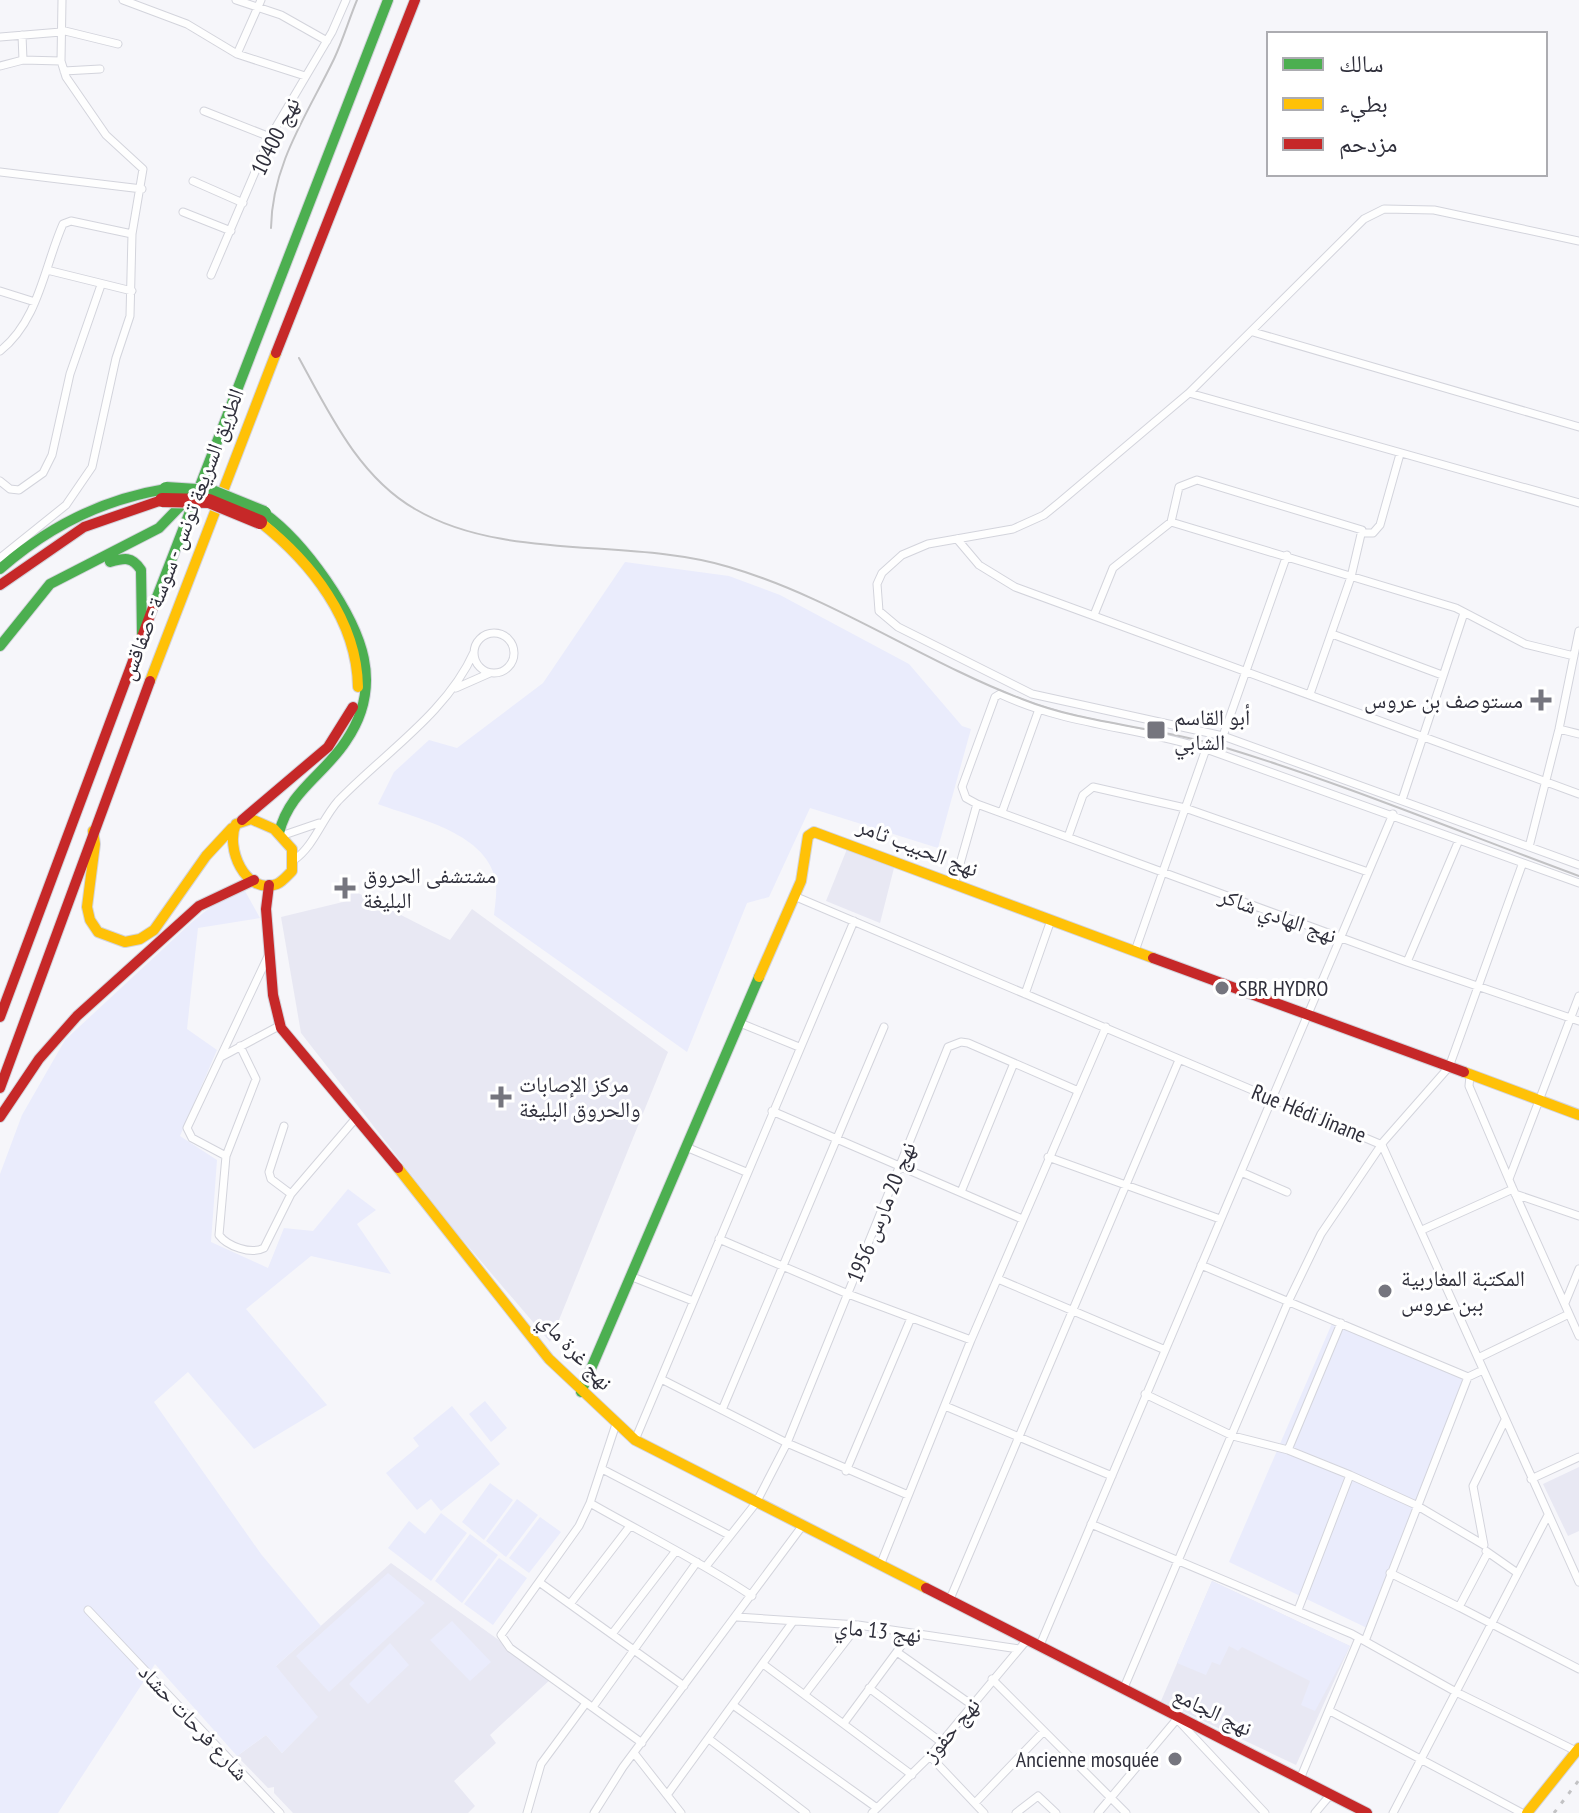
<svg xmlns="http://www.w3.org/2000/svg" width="1579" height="1813" viewBox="0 0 1579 1813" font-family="'PT Sans Narrow','Noto Naskh Arabic',sans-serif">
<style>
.built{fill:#e8e8f3}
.green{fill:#eaecfc}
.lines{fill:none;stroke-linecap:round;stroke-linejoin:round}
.street-casing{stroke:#d3d4dc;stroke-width:9}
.fast-casing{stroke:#d3d4dc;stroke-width:12}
.slow-casing{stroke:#d3d4dc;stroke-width:12}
.jam-casing{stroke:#d3d4dc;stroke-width:12}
.street{stroke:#fefefe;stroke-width:7}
.fast{stroke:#4caf50;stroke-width:10}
.slow{stroke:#ffc107;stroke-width:10}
.jam{stroke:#c62828;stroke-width:10}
.tram{stroke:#c2c2c4;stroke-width:2}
.rail{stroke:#c2c2c4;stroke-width:3;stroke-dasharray:4 8;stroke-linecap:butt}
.fast-bridge-casing{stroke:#d3d4dc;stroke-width:16;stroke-linecap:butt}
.jam-bridge-casing{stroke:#d3d4dc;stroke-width:16;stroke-linecap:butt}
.fast-bridge{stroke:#4caf50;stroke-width:14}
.jam-bridge{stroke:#c62828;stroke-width:14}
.poi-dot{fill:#75757e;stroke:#fff;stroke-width:3}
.labels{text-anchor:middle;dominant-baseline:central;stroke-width:6;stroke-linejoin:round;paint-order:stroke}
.street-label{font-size:22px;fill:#2f2f3b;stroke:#fff}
.poi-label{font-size:22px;fill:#2f2f3b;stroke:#fff;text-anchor:start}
</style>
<rect width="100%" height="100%" fill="#f6f6fa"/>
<path class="built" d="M847,849L894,868L880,923L826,901Z
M352,890L450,940L472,909L668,1052L550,1342L456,1232L301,1033L281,917L347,901Z
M1579,1467V1531L1568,1536L1543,1484Z
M391,1563L552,1678L490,1735L496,1743L454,1781L475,1806L468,1813H293L274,1793V1787L268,1788L237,1756L266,1735L282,1753L317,1717L275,1667Z
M1212,1581L1350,1646L1296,1765L1161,1701Z"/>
<path class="green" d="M625,562L729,576L780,595L909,664L962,726L971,729L938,848L810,808L769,897L747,903L687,1052L494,915C495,905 497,894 496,884C490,833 417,819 378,804L394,772L429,740L457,748L543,683Z
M245,891L260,918L198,928L187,1029L217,1050L180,1136L217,1160L211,1242L268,1268L284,1228L313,1231L348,1189L376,1210L357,1224L391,1274L311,1256L246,1309L327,1405L254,1449L188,1372L154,1402L261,1554L321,1626L276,1666L318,1717L282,1753L266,1735L237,1756L155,1664L58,1813H0V1174L22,1115L65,1040L192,922L228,893Z
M1333,1321L1468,1380L1367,1628L1229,1562Z
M485,1401L507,1428L491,1442L469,1414Z
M452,1406L500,1464L441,1511L431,1499L417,1510L386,1473L419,1446L413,1438Z
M490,1483L513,1500L484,1540L462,1522Z
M517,1499L538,1515L506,1557L486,1541Z
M441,1513L467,1533L431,1581L388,1548L409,1521L425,1534Z
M540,1517L561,1532L529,1573L509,1558Z
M470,1534L498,1555L462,1603L435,1581Z
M499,1558L527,1578L493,1625L464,1604Z
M388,1573L425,1603L329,1692L296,1656Z
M1212,1581L1350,1646L1315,1711L1301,1705L1310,1681L1242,1647L1238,1651L1229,1646L1220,1665L1212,1662L1206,1675L1177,1663Z
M452,1621L491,1662L470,1681L430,1640Z
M390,1643L409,1665L368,1704L349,1684Z"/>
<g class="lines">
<g class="street-casing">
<path id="street" d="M123,0L187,24L237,54L305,76
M236,0L281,15L327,41
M61,30L118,44
M22,35L23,60
M0,37L61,32
M237,54L261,0
M0,66L23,60L61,61
M64,71L100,69
M204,111L270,137
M0,172L142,189
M193,181L243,203
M183,212L231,231
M1579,241L1434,210L1384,209L1364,219L1189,393L1060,502L1044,515L1013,529L928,544L902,555L882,573L877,584L879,611L898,627L1032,694L1223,736L1579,865
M47,270L132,291
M211,275L270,137L332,32L346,0
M0,291L35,302
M1253,332L1579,427
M0,351C39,320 44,267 63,224L71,221L132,234
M1189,393L1579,503
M0,481L10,489L19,490L43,473L52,455L70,374L101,285
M1171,522L1179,487L1197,480L1362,530L1351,577L1310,694
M1362,533H1373L1380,525L1400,454
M957,539L979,565L1015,587L1579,794
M0,558L66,505L92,467L116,358L130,316L132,234L143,169L106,135L66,77L61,61L62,0
M1094,615L1113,568L1171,522L1456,608L1525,644L1574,656
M474 653a20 20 0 1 1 40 0a20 20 0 1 1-40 0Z
M1332,634L1442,675
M456,688L490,673
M1559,729L1579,734
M1402,800L1464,613
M1002,812L1038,712
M281,836L319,823
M1068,837L1083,795L1093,787L1185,808L1368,872
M1529,847L1559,729L1579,631
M294,860C314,846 322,819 338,801C383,754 447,713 474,652
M1579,883L1206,749C1137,727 1066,725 1000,694L995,697L962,787L966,798L977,804L1407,962L1579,1021
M954,885L977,804
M794,896L1382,1145L1579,1582
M1135,951L1206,749L1223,736L1287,555
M1407,962L1459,840
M1025,994L1051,920
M740,1023L799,1047
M240,1046L256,1079L226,1156L219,1235C227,1246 251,1255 264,1248L291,1194L356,1118
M221,1057L279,1026
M772,1111L1022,1219
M284,1126L269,1172L271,1179L291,1194
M686,1147L746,1172
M226,1156L192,1138L187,1128L270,952
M1048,1157L1220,1219
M1241,1172L1287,1192
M1509,1179L1579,996
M1513,1189L1579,1336
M961,1192L1014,1063
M1515,1194L1579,1216
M1422,1230L1513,1189L1469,1086L1470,1076
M719,1239L848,1294L971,1340
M1201,1265L1468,1377L1483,1370
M630,1276L693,1301
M998,1279L1163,1349
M1565,1303L1579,1269
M1478,1358L1569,1314
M661,1379L787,1443L908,1495
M1145,1394L1233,1436L1288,1450L1350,1475L1416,1505L1484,1545L1473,1486L1505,1420
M945,1406L1112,1476
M722,1410L884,1027
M616,1424L590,1503L579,1526L501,1635L510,1648L642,1743
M635,1440L854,921
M1288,1450L1341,1323
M602,1469L729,1535
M846,1471L911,1318
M1531,1479L1579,1457
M590,1503C644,1534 700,1561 752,1596
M1091,1524L1352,1634L1456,1692L1574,1750
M1486,1551L1516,1572
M1487,1554L1459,1607L1579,1669
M881,1563L971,1340L1106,1027
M707,1565L756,1503L787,1443L948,1047L961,1042L968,1043L1076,1090
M1390,1573L1459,1607
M539,1582L684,1686
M950,1599L1179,1060
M570,1604L630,1526
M88,1610L280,1813
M1298,1610L1350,1475
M737,1617L858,1625L1019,1649
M612,1634L675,1552
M1365,1641L1468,1377
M1040,1645L1393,814
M897,1652L972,1705
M763,1664L912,1775
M992,1679L1126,1813
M869,1688L941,1742
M1123,1690L1289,1300L1321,1234L1384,1141L1449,1067L1522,865
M805,1694L858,1625
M733,1705L877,1808
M593,1707L697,1562
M1330,1711L1522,1813
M844,1723L910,1634
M709,1739L806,1813
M634,1753L681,1813
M930,1756L984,1813
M1300,1779L1359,1638
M667,1795L792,1623
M975,1803L1044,1731
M527,1813L541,1764L586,1703
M594,1813L623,1767L803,1525
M872,1813L930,1756L1026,1641
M1016,1813L1038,1796L1056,1813
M1098,1813L1177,1719L1265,1813
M1315,1813L1331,1794
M1393,1813L1548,1515"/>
</g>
<g class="fast-casing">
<path id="fast" d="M264,513C289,531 308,554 326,580C361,631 385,684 346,741C324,775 289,791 279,833
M110,562C124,558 132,556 141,570L142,635
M0,569C48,527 103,499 166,489
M155,602L388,0
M0,646L50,584L159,528L189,497
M581,1392L759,977"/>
</g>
<g class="slow-casing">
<path id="slow" d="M260,522C311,562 357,620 358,687
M150,681L276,353
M251,819L274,829L292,849V871C288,875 282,882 277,884C245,896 225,847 236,824Z
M93,831L95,844L87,907L90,920L98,932L125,942L140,939L154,930L206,856L232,828
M759,977L801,881L808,836L814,832L1153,958
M1464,1072L1579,1115
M398,1168L549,1359L635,1440L926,1588
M1527,1813L1579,1748"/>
</g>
<g class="jam-casing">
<path id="jam" d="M276,353L415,0
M0,585L84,527L162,500
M242,820L328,747L353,707
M269,885L266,909L273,995L281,1028L398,1168
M1153,958L1464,1072
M0,1017L155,602
M0,1088L150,681
M0,1117L39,1059L77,1016L199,906L254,880
M926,1588L1367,1813"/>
</g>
<use href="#street" class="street"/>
<use href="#fast" class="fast"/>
<use href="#slow" class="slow"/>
<use href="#jam" class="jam"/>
<path class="tram" d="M271,228C272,164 307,115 334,59C343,40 349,19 357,0
M299,358C329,413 359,477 415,509C505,562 630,537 729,567C832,597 922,661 1022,699C1087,725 1157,726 1223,747C1342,783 1462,833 1579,876"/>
<path class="rail" d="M1554,1813L1579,1780"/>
<g class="fast-bridge-casing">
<path id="fast-bridge" d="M166,489L212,492L264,513"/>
</g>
<g class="jam-bridge-casing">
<path id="jam-bridge" d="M162,500L209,501L260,522"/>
</g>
<use href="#fast-bridge" class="fast-bridge"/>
<use href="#jam-bridge" class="jam-bridge"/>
</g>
<g class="poi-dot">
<path d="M1537 688h8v8h8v8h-8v8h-8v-8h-8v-8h8z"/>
<rect x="1146" y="720" width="20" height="20" rx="4"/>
<path d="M341 876h8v8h8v8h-8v8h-8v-8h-8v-8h8z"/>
<circle cx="1222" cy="988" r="8"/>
<path d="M497 1085h8v8h8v8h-8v8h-8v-8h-8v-8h8z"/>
<circle cx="1385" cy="1291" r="8"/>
<circle cx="1175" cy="1759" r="8"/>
</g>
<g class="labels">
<g class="street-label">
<text transform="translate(275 136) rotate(-64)">نهج 10400</text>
<text transform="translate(181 534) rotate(-69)">الطريق السريعة تونس - سوسة - صفاقس</text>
<text transform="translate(918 847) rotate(21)">نهج الحبيب ثامر</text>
<text transform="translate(1278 915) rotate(20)">نهج الهادي شاكر</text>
<text transform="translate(1309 1113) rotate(22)">Rue Hédi Jinane</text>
<text transform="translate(881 1212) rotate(-68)">نهج 20 مارس 1956</text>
<text transform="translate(576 1351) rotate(47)">نهج غرة ماي</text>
<text transform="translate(878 1630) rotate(6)">نهج 13 ماي</text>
<text transform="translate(1213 1711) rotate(26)">نهج الجامع</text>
<text transform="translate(194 1722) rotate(47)">شارع فرحات حشاد</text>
<text transform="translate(951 1729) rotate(-50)">نهج حفوز</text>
</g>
<g class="poi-label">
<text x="1523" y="700" text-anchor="end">مستوصف بن عروس</text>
<text x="1174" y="717">أبو القاسم<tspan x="1174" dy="25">الشابي</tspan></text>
<text x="363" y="875">مشتشفى الحروق<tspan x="363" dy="25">البليغة</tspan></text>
<text x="1238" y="988">SBR HYDRO</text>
<text x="519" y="1084">مركز الإصابات<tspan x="519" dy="25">والحروق البليغة</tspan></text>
<text x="1401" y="1278">المكتبة المغاربية<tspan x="1401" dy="25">ببن عروس</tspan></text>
<text x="1159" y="1759" text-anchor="end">Ancienne mosquée</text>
</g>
</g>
<rect x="1267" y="32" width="280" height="144" fill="#ffffff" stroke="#acacb1" stroke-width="2"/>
<rect x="1283" y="58" width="40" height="12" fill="#4caf50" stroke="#acacb1" stroke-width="2"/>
<text x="1339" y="72" font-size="24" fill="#2f2f3b">سالك</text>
<rect x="1283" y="98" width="40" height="12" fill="#ffc107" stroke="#acacb1" stroke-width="2"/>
<text x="1339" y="112" font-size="24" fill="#2f2f3b">بطيء</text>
<rect x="1283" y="138" width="40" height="12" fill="#c62828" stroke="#acacb1" stroke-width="2"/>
<text x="1339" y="152" font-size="24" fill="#2f2f3b">مزدحم</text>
</svg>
